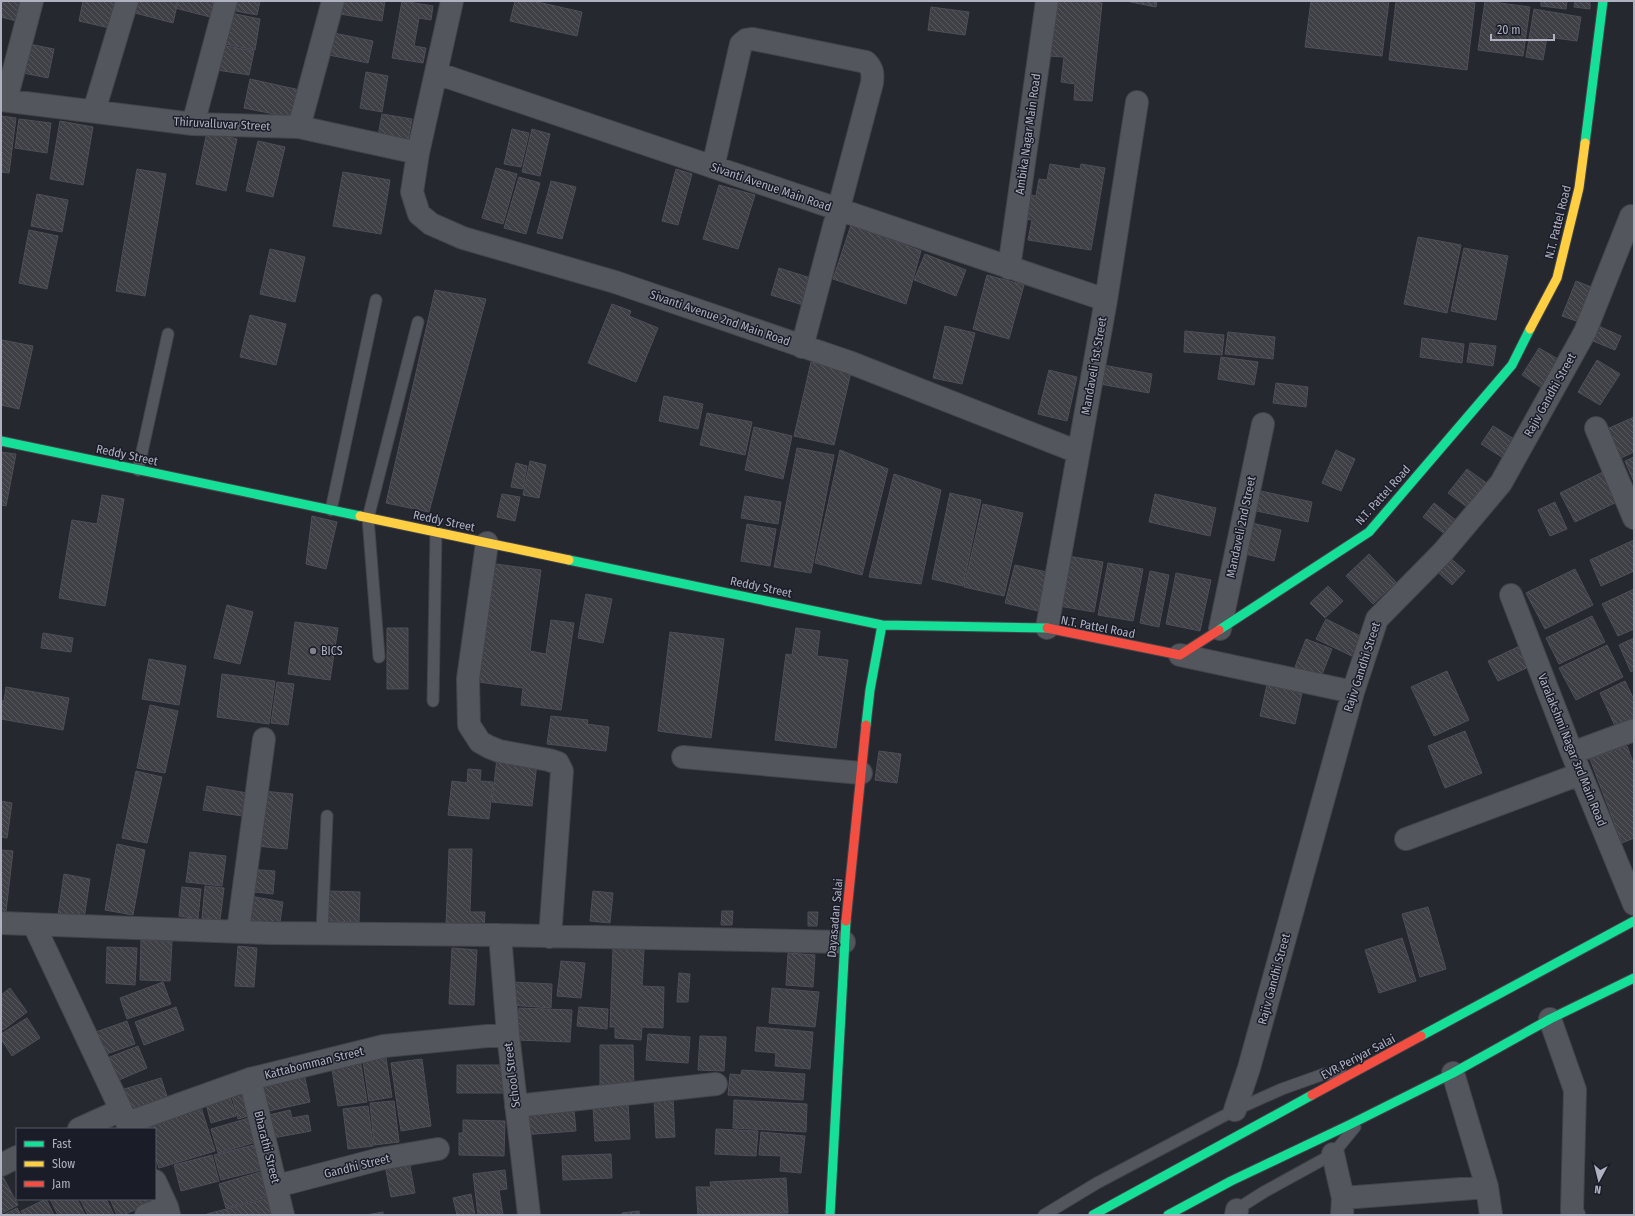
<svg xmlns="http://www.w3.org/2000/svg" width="1635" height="1216" viewBox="0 0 1635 1216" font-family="'Fira Sans Condensed',sans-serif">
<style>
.building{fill:url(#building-back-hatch);stroke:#4d4e57}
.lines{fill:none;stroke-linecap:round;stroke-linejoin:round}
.lane-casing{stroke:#43444a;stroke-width:13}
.street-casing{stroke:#43444a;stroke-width:24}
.fast-casing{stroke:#43444a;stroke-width:11}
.slow-casing{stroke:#43444a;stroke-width:11}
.jam-casing{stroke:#43444a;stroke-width:11}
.lane{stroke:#54565e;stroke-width:11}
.street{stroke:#54565e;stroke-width:22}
.fast{stroke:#16e098;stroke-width:9}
.slow{stroke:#ffcf43;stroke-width:9}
.jam{stroke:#f24e42;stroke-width:9}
.poi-dot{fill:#7f818d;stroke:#1a1c28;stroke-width:1.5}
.labels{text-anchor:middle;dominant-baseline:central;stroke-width:3;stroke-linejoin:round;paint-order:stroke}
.street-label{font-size:12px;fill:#afb1c0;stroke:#1a1c28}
.poi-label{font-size:12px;fill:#afb1c0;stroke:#1a1c28;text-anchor:start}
</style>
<defs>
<pattern id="building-back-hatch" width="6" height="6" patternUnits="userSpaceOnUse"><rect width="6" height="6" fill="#3e4046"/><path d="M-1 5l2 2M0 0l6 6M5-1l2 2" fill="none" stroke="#57595f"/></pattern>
</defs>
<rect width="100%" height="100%" fill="#26282f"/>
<path class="building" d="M1,1H26L20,22L1,17Z
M83,1H118L114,29L79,21Z
M137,1H178L173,23L135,13Z
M177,1H219L214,18L175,8Z
M232,1H260L257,15L230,10Z
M336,1H385L382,21L334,13Z
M402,1L433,6L431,20L419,18L414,46L426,48L423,63L392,58Z
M515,1H533L582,12L577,36L510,21Z
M1053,1H1081L1102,3L1092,101L1074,100L1075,84L1061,82L1064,57L1048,56Z
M1126,1H1157L1156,7Z
M1311,1H1389L1382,56L1305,47Z
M1396,1H1457L1475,3L1467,70L1389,60Z
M1485,1L1530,7L1523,56L1478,50Z
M1541,1H1567L1566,9L1541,6Z
M1575,1H1590V9L1574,7Z
M931,7L969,12L965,35L928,30Z
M1534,9L1581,17L1577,41L1547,37L1543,60L1526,57Z
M226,12L260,19L255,50L220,43Z
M329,32L373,41L368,63L324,54Z
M29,44L54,49L48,78L23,73Z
M221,45L254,51L249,75L217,70Z
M366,72L388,76L382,112L360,108Z
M250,79L300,90L294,118L244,108Z
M382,114L412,119L408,141L378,136Z
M1,116L16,118L9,173L1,172Z
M19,119L51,123L47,153L15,148Z
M60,121L93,127L83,185L50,179Z
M512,129L529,133L521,167L504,164Z
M532,129L550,134L540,176L522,172Z
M207,132L237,139L226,191L196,184Z
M258,141L285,147L273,197L246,191Z
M1050,164L1080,169L1081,164L1105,168L1091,250L1028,240L1032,220L1020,218L1024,194L1036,196L1039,179L1047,180Z
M496,168L517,174L503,224L482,218Z
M137,169L166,174L145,296L116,291Z
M676,169L692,174L678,225L662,221Z
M343,172L390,180L381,234L333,226Z
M519,177L540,183L526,234L504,228Z
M551,181L576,187L562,239L537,233Z
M719,185L755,195L738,249L703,239Z
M37,194L68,200L62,232L31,226Z
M851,225L921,251L906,304L833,279Z
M29,230L58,236L47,289L19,283Z
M1418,237L1461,245L1447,313L1404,304Z
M1464,248L1508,256L1496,320L1451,311Z
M270,249L305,257L295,302L260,294Z
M925,254L966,270L956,296L914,280Z
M779,268L814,279L806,306L771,295Z
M987,275L1024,285L1009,339L973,329Z
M1576,281L1599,290L1585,324L1562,316Z
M435,290L486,299L429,512L386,503Z
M612,304L631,311L629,316L658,328L636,382L588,363Z
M250,315L286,324L276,365L240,357Z
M1594,324L1621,336L1615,350L1588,339Z
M945,326L975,333L962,384L933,378Z
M1185,331L1224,335L1222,355L1184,352Z
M1228,332L1275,337L1273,359L1225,354Z
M1422,338L1464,344L1462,363L1420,357Z
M2,340L33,346L19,409L1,405V345Z
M1470,343L1496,346L1493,366L1467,362Z
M1539,348L1563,362L1545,390L1522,375Z
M1221,357L1258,362L1254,385L1218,379Z
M1597,360L1620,374L1600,405L1578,392Z
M811,362L851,372L834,445L794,436Z
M1103,365L1152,374L1149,393L1100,384Z
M1049,370L1077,377L1067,421L1038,414Z
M1276,383L1308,387L1306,407L1273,403Z
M664,396L703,404L698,429L659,421Z
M707,413L752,422L745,455L700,445Z
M1634,417V452L1621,458L1607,429Z
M1493,426L1519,442L1508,461L1481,444Z
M754,427L792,436L783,479L745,470Z
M797,448L834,455L811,573L774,567Z
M840,450L888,469L862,575L815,563Z
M1336,450L1355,459L1341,491L1322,483Z
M1,452L16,454L6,506L1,505Z
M1634,457V482L1625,461Z
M530,461L546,465L539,498L523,495Z
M516,463L527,466L523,489L511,487Z
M1467,469L1492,487L1474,512L1448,493Z
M1605,471L1619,501L1575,522L1560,493Z
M894,474L941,490L921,584L869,577Z
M1256,490L1312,502L1308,522L1252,510Z
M950,493L981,500L963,586L932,579Z
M502,494L520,497L515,521L497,517Z
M1155,494L1216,508L1210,536L1149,522Z
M102,495L124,499L105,606L59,598L72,520L97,524Z
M745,496L781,502L778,524L741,518Z
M1555,502L1567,529L1550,536L1538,510Z
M1434,503L1462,525L1451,539L1423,517Z
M983,504L1023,513L1004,596L964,587Z
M312,516L337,522L326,569L306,564Z
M1244,521L1281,530L1274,561L1237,552Z
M747,524L776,529L770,566L741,561Z
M1634,540V571L1601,586L1590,560Z
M1445,553L1465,571L1452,585L1432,567Z
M1369,554L1396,582L1373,604L1346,576Z
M1068,556L1103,562L1094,612L1059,606Z
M488,563L541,570L530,651L546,654L551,620L574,623L561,710L521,705L523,688L471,681Z
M1108,563L1143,569L1133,621L1098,615Z
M1015,565L1047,572L1038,611L1005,603Z
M1575,569L1593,605L1545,629L1526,593Z
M1150,571L1169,575L1159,627L1140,623Z
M1176,573L1211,580L1200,631L1166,624Z
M1328,586L1343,601L1325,618L1310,603Z
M1634,589V629L1618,636L1602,604Z
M586,594L612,599L603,643L578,638Z
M227,605L253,612L240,664L214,658Z
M1592,616L1605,642L1559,664L1546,638Z
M1326,619L1364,638L1354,657L1316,639Z
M295,622L338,628L330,680L288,674Z
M387,628H408V689H387Z
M796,628L820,631L817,656L848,660L836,748L775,740L786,654L792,655Z
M670,632L724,639L711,738L658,731Z
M43,633L73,638L71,652L41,648Z
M1634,638V670L1631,672L1619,645Z
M1306,639L1332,649L1321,677L1295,667Z
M1522,645L1531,666L1498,681L1488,661Z
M1607,645L1623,677L1576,700L1559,668Z
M149,659L186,666L179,705L142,699Z
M1447,671L1469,720L1434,736L1411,687Z
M222,674L275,681L269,724L217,717Z
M1625,681L1634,700V717L1615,726L1600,693Z
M277,682L294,684L288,725L271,723Z
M1267,685L1302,693L1295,724L1260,716Z
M6,687L69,698L63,730L1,719V701H4Z
M150,705L178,711L165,773L137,768Z
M551,716L588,720L587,724L609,727L606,751L547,744Z
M1465,731L1482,773L1445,788L1428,746Z
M1627,746L1634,765V838L1622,843L1590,759Z
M879,751L901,754L897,783L875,780Z
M497,758L537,763L532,806L492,802Z
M468,769L481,770L480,781L493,782L489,819L448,815L452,781L467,783Z
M136,771L162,777L147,843L122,838Z
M207,786L253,794L249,817L203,810Z
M263,791L293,794L287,849L256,846Z
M1,801L12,803L7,838L1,837Z
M117,844L145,850L133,915L105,910Z
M449,849H472L470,912H485L484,928L446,926Z
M1,850L13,851L5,920L1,919Z
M190,852L226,856L222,886L186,882Z
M248,869L275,871L273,894L246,891Z
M64,874L90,879L84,919L58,915Z
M205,886L224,888L220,920L202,918Z
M182,887L201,889L198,919L179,916Z
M329,891L360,892L359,922L328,921Z
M593,891L613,893L610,923L590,921Z
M250,896L283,902L279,929L245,924Z
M1428,907L1446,969L1420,977L1402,914Z
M722,911H733L732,925H721Z
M808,912H818L817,926H808Z
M1402,938L1416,981L1379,993L1365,950Z
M141,940L172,941L170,981L140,980Z
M238,946L257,948L254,987L235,986Z
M107,947L137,948L135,985L106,983Z
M452,948L477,950L474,1005L449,1004Z
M613,948L644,950L642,986L664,987L663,1028L642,1027L641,1040L615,1038V1027H610Z
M788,953L815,955L813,987L786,985Z
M561,961L585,963L581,998L557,996Z
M679,973L690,974L688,1002H677Z
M163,982L171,1004L127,1019L120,998Z
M512,982L552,984L551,1008L511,1005Z
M10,988L27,1012L3,1030L1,1027V995Z
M772,988L819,992L815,1027L769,1023Z
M176,1007L184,1030L144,1045L135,1022Z
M579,1007L608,1009L607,1029L577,1026Z
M519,1008L572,1010L570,1042L517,1040Z
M27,1018L40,1038L12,1056L1,1039V1034Z
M127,1021L135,1044L101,1056L93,1033Z
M757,1027L813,1032L810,1069L775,1066L776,1053L755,1051Z
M648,1034L690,1037L688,1063L646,1060Z
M700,1036L726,1037L724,1071L698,1070Z
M600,1045H633L634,1089H600Z
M138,1046L147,1068L112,1083L102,1060Z
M386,1058L392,1097L369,1101L363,1061Z
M360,1059L367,1102L338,1106L331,1064Z
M422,1059L431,1126L401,1131L391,1063Z
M457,1065H503V1093H457Z
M742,1070L805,1074L803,1100L728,1095L730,1074L741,1075Z
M304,1074L310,1102L269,1111L262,1083Z
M161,1078L169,1102L128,1114L121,1090Z
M245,1089L252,1115L238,1119L231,1093Z
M229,1094L236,1116L211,1123L205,1100Z
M673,1098L675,1137L656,1138L654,1099Z
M734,1100L807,1104L806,1132L733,1128Z
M394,1101L399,1142L374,1145L370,1103Z
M628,1103L630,1139L595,1141L593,1105Z
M200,1104L215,1151L159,1168L155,1156V1129H147L144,1121Z
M368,1106L373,1146L348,1149L343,1109Z
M574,1109L576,1131L522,1135L521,1114Z
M290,1110L292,1118L308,1115L311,1131L273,1138L269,1115Z
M249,1118L256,1142L218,1153L211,1129Z
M463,1120L505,1121L504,1156L459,1155V1133H463Z
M716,1129L758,1131L756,1156L715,1154Z
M761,1132L805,1136L801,1173L780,1171L781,1156L759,1155Z
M254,1145L261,1170L221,1180L214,1155Z
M611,1154L612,1178L563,1180L562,1156Z
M212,1155L219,1181L181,1191L174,1165Z
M409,1160L415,1193L391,1197L385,1165Z
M505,1170L507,1189L499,1190L503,1215H478L473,1174Z
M260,1172L267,1197L226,1208L219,1184Z
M1,1173L18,1205L1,1214Z
M786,1178L788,1213L698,1215L696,1187H711L710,1182Z
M471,1194L475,1215H457L453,1198Z
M269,1198L274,1215H208L207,1214Z
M46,1199L54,1215H23L21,1211Z
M50,1199H77L85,1215H58Z
M80,1199H106L114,1215H88Z
M110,1199H147L149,1204L123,1215H117Z
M17,1208L21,1215H3Z
M639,1211L640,1215H622V1213Z
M383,1212V1215H366Z"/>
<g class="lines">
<g class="lane-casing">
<path id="lane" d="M138,470L168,334
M331,510L376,300
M379,657L368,518L418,322
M433,701L436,532
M322,933L327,816
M1234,1211L1264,1192L1333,1154L1355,1127
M1044,1215L1097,1183L1235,1110L1282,1089L1324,1074H1342"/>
</g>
<g class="street-casing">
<path id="street" d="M452,1L418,153L412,192L419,214L431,224L463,238L615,282L849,362L1078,452
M436,73L1106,300
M1,100L193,124L299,127L418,153
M6,100L32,1
M94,111L127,1
M193,124L226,1
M299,127L333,1
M713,167L741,44L746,40L753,39L866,62C873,69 873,74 872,83L802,347
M1009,268L1047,1
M1596,428L1634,518
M487,543L468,679L469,725L480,742L489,747L499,751L549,760L558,763L562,771L550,937
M1511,595L1572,753L1634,904
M1047,628L1106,300L1137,102
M1220,629L1263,424
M1180,655L1353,692
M1572,753L1634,730
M683,757L861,773
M1406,839L1580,774
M1,923L271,933L500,935L844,942
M34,925L130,1129
M238,931L264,739
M500,935L508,1034L529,1215
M1550,1019L1575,1090L1572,1211L1574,1215
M1453,1073L1487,1187L1491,1215
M250,1079L283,1215
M516,1106L716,1084
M1235,1110L1249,1068L1353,692L1377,619L1443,552L1501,483L1585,332L1631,216
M127,1123L250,1079L384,1046L508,1034
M79,1129L121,1110
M1333,1154L1343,1198L1342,1215
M1,1165L17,1157
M155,1181L167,1207L169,1215
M277,1186L380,1159L438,1149
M1343,1198L1487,1187
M146,1215L167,1207
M1236,1215L1237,1210"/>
</g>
<g class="fast-casing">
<path id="fast" d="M1585,143L1603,1
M1,441L360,516
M569,560L882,625L1047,628
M1219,630L1369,532L1512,365L1530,329
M866,725L870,690L882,625
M1421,1036L1634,921
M830,1215L846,921
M1093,1215L1312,1095
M1168,1215L1231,1181L1349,1125L1453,1073L1550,1019L1634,978"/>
</g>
<g class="slow-casing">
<path id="slow" d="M1530,329L1557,278L1579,188L1585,143
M360,516L569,560"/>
</g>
<g class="jam-casing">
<path id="jam" d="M1047,628L1180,655L1219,630
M846,921L866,725
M1312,1095L1421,1036"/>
</g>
<use href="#lane" class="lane"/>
<use href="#street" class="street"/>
<use href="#fast" class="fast"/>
<use href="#slow" class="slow"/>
<use href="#jam" class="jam"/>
</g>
<circle class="poi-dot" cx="313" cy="651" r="4"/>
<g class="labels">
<g class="street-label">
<text transform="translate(222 124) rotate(3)">Thiruvalluvar Street</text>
<text transform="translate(1028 134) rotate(-82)">Ambika Nagar Main Road</text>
<text transform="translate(771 187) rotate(19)">Sivanti Avenue Main Road</text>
<text transform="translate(1558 222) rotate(-76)">N.T. Pattel Road</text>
<text transform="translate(720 318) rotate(19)">Sivanti Avenue 2nd Main Road</text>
<text transform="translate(1094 366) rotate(-80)">Mandaveli 1st Street</text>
<text transform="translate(1550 395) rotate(-61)">Rajiv Gandhi Street</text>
<text transform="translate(127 455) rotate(12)">Reddy Street</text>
<text transform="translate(1383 495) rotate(-48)">N.T. Pattel Road</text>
<text transform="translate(444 521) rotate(12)">Reddy Street</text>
<text transform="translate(1241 527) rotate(-78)">Mandaveli 2nd Street</text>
<text transform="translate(761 587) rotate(12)">Reddy Street</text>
<text transform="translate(1098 627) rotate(11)">N.T. Pattel Road</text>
<text transform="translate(1362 667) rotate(-72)">Rajiv Gandhi Street</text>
<text transform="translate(1572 750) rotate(68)">Varalakshmi Nagar 3rd Main Road</text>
<text transform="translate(835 918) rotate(-85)">Dayasadan Salai</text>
<text transform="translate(1274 979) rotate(-75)">Rajiv Gandhi Street</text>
<text transform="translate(1358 1057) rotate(-28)">EVR Periyar Salai</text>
<text transform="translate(314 1063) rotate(-14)">Kattabomman Street</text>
<text transform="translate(512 1075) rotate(-97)">School Street</text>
<text transform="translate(267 1147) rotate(76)">Bharathi Street</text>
<text transform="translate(357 1166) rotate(-14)">Gandhi Street</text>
</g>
<g class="poi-label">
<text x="321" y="651">BICS</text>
</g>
</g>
<rect width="1635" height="1216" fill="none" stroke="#afb1c0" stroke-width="4"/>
<rect x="16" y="1128" width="140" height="72" fill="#1a1c28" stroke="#565865"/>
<rect x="24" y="1141" width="20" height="6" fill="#16e098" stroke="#565865"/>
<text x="52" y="1148" font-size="12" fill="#afb1c0">Fast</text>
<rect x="24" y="1161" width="20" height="6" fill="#ffcf43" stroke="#565865"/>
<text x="52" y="1168" font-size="12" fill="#afb1c0">Slow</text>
<rect x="24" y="1181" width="20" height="6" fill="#f24e42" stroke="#565865"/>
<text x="52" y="1188" font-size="12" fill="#afb1c0">Jam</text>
<g transform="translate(1599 1180) rotate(187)" stroke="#1a1c28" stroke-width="3" paint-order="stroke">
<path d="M0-3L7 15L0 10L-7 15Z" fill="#afb1c0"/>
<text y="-6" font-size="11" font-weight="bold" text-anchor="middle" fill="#afb1c0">N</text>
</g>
<path d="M1491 34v6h63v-6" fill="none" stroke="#afb1c0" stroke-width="2"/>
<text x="1497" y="34" font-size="12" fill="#afb1c0" stroke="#1a1c28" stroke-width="3" paint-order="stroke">20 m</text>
</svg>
